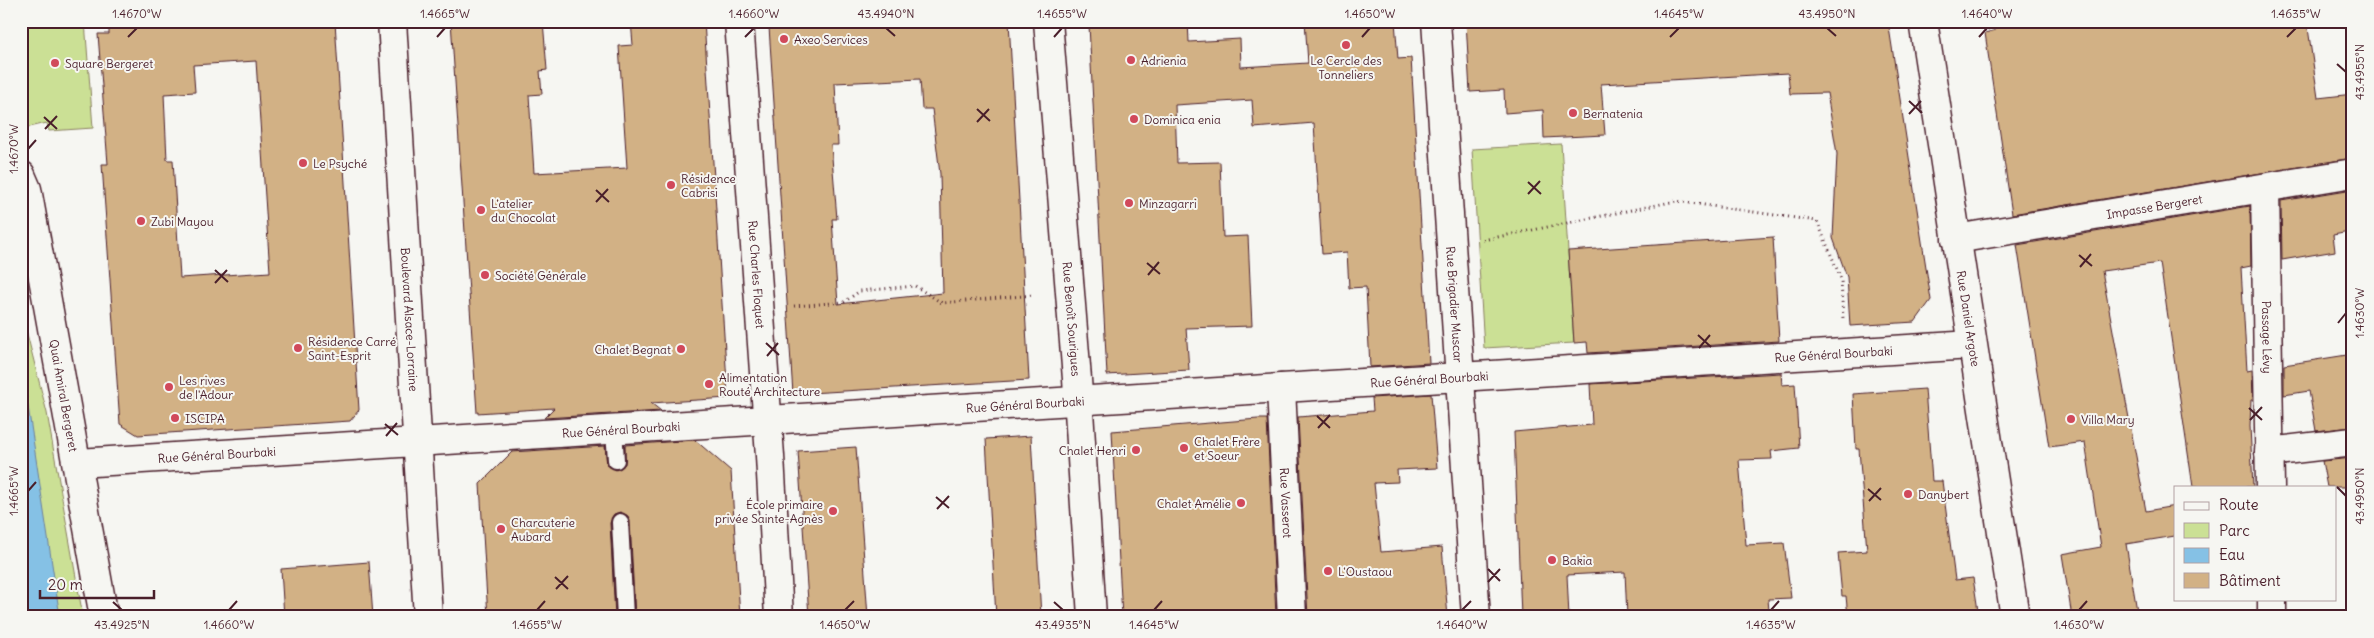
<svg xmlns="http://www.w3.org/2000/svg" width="2374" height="638" viewBox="0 0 2374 638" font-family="Delius,sans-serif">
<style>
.green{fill:#cbe095;stroke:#8a8060}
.water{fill:#85c1e5;stroke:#6d809b}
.building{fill:#d2b185;stroke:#4a1f2b;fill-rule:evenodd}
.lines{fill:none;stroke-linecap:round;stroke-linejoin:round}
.lane-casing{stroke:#4a1f2b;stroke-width:20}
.street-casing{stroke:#4a1f2b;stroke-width:31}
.secondary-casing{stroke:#4a1f2b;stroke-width:31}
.path{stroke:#4a1f2b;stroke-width:3;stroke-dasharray:1 4;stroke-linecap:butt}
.lane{stroke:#f6f6f2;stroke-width:16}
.street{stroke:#f6f6f2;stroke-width:28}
.secondary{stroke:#f6f6f2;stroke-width:28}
.ticks{fill:none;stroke:#4a1f2b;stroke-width:2}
.poi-dot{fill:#d1495b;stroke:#f6f6f2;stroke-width:2}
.labels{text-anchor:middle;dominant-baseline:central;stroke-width:4;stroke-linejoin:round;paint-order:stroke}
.poi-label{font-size:12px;fill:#4a1f2b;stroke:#f6f6f2;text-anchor:start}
.street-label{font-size:12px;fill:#4a1f2b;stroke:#f6f6f2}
.neatline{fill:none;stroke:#4a1f2b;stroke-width:2}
.ticks-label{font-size:12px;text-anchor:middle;fill:#4a1f2b}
</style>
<rect width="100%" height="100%" fill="#f6f6f2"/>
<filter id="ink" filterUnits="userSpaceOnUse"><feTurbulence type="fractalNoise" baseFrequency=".02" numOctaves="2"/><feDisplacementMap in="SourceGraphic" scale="10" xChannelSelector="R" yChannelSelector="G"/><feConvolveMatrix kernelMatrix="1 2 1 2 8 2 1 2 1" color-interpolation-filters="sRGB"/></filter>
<g filter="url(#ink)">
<path class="green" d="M21,21H85L93,128L49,131L47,123L21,129Z
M1561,144L1574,343L1484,348L1472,149Z
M21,310L47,413L83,617H54L21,403Z"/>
<path class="water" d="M21,360L60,617H21Z"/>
<path class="building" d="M109,21H335L359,410L350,421L138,435L120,424L102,164H108L98,34H109ZM256,61L270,272L180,278L173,160H167L164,94L195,92L193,65Z
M451,21H543L547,70L540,71L542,94L529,95L534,173L627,168L619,46L633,45L631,21H704L728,398L651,403L661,411L544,418L554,408L477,413Z
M880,21H1009L1029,380L793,394L769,27ZM920,79L922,109H932L940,174L943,293L838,304L832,219H837L831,145H838L835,83Z
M1140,21H1188L1189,42L1240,39L1241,67L1308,63L1305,21H1395L1398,59L1411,58L1429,363L1370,367L1366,287L1349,288L1347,252L1322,254L1314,123L1254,128L1252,100L1175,105L1177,163L1220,162L1223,237L1248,236L1252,326L1186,328L1189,370L1107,375L1089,25Z
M1466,21H1888L1931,300L1915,322L1850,326L1847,277L1833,238L1837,154L1827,93L1790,94L1788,73L1601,84L1605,135L1544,138L1543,110L1505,113L1504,90L1470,92Z
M1994,21H2307L2318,98L2353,94V158L2012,214L1985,33L1996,30Z
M2353,189V222L2348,223L2349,232L2333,235L2335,251L2282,260L2281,201Z
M2250,206L2251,266L2241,268L2247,371L2252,370L2253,400H2251L2250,426L2253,487H2193L2160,263L2102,271L2146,511L2175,506V536L2126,544L2138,617H2072L2062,554L2101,547L2085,442L2049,447L2017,245Z
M1773,237L1779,341L1588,353L1587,342L1574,343L1568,251Z
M2353,354V427L2316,431L2309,391L2284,395V365Z
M1781,373L1782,385L1795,384L1799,448L1771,451L1772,459L1739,460L1746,545L1784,543L1791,598L1768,599L1769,611L1721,612V617H1627L1625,572L1567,575L1569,617H1521L1514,432L1592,425L1590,384Z
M1925,389L1932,481H1942L1955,580L1973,578L1979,617H1848L1846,596H1842L1838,553L1867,551L1859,449H1856L1853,394Z
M1431,394L1437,468L1397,470L1398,482L1374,483L1381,552L1442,547L1448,617H1308L1298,417L1373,411L1372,398Z
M1258,419H1267L1276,617H1122L1112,431Z
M1031,436L1041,617H996L986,439Z
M695,440L731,471L740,617H635L630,521L628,516L620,512L614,514L610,523L615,617H488L480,484L512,452L605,446L607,465L616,470L625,464V445Z
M856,447L868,617H809L798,451Z
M2353,458V487H2327L2322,461Z
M369,562L373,617H284L281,569Z"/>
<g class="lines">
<g class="lane-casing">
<path id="lane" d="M614,430L616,460
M620,522L625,617"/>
</g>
<g class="street-casing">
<g id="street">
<path id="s1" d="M739,21L770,456L779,617"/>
<path id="s2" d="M1048,21L1077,379L1092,617"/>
<path id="s3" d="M1436,21L1476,617"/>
<path id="s4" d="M1923,21L2015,617"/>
<path id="s5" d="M21,175L27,189L104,617"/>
<path id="s6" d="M2265,188L2270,487"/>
<path id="s7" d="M1956,239L2353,173"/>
<path id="s8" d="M1281,388L1292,617"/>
<path d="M2269,452L2353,442"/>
<path id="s9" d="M78,463L1972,345"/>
<path d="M2272,599V617"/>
</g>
</g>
<g class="secondary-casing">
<g id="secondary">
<path id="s10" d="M392,21L428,617"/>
</g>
</g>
<path class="path" d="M1483,240L1676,201L1817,221L1841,279L1843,319
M794,306L844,302L860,291L915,286L942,303L1034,295"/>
<use href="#lane" class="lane"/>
<use href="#street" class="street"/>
<use href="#secondary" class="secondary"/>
</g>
</g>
<path class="ticks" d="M886,28L895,36M1827,28L1836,36M128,37L137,28M437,37L445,28M745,37L754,28M1054,37L1062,28M1362,37L1370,28M1670,37L1679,28M1979,37L1987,28M2287,37L2296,28M2337,64L2346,72M1909,101L1922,113M977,109L990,121M1909,114L1921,101M44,117L57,129M977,122L989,109M45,129L57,116M28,149L36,140M1528,182L1541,194M596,190L609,202M1528,194L1540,181M596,202L608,189M2079,255L2092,266M1147,263L1160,274M2080,267L2091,254M215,270L228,282M1148,275L1159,262M215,283L227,270M2338,323L2346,313M1698,335L1711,347M766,343L779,355M1699,348L1710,335M767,356L778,343M2249,408L2262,420M1317,416L1330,428M2250,420L2262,407M385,424L398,435M1318,428L1330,415M386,436L397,423M2337,487L2346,496M1868,489L1881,500M28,491L36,482M936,497L949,508M1869,501L1881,488M937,509L949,496M1488,569L1500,581M555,577L568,589M1488,582L1500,569M556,589L568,576M113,602L122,610M1054,602L1063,610M229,610L237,601M537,610L545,601M845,610L854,601M1154,610L1162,601M1462,610L1471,601M1771,610L1779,601M2079,610L2087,601"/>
<g class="poi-dot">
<circle cx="784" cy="39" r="5"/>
<circle cx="1346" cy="45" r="5"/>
<circle cx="1131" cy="60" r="5"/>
<circle cx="55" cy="63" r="5"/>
<circle cx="1573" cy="113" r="5"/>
<circle cx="1134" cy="119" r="5"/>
<circle cx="303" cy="163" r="5"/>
<circle cx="671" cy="185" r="5"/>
<circle cx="1129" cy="203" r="5"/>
<circle cx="481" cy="210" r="5"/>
<circle cx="141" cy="221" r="5"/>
<circle cx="485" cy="275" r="5"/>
<circle cx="298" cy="348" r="5"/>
<circle cx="681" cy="349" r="5"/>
<circle cx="709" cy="384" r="5"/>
<circle cx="169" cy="387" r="5"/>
<circle cx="175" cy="418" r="5"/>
<circle cx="2071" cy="419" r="5"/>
<circle cx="1184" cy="448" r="5"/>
<circle cx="1136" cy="450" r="5"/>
<circle cx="1908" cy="494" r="5"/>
<circle cx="1241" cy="503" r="5"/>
<circle cx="833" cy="511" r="5"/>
<circle cx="501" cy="529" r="5"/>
<circle cx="1552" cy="560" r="5"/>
<circle cx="1328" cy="571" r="5"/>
</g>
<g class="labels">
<g class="poi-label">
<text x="794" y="39">Axeo Services</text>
<text x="1141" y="60">Adrienia</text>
<text x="1346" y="60" text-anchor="middle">Le Cercle des<tspan x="1346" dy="14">Tonneliers</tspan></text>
<text x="65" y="63">Square Bergeret</text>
<text x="1583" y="113">Bernatenia</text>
<text x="1144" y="119">Dominica enia</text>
<text x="313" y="163">Le Psyché</text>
<text x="681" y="178">Résidence<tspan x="681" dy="14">Cabrisi</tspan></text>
<text x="491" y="203">L'atelier<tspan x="491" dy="14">du Chocolat</tspan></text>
<text x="1139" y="203">Minzagarri</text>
<text x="151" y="221">Zubi Mayou</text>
<text x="495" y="275">Société Générale</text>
<text x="308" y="341">Résidence Carré<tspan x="308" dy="14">Saint-Esprit</tspan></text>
<text x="671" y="349" text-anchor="end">Chalet Begnat</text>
<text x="719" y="377">Alimentation<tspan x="719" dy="14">Routé Architecture</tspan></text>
<text x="179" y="380">Les rives<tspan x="179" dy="14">de l'Adour</tspan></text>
<text x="185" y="418">ISCIPA</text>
<text x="2081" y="419">Villa Mary</text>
<text x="1194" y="441">Chalet Frère<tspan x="1194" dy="14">et Soeur</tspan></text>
<text x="1126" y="450" text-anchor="end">Chalet Henri</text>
<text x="1918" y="494">Danybert</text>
<text x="1231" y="503" text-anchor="end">Chalet Amélie</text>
<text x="823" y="504" text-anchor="end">École primaire<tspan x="823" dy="14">privée Sainte-Agnès</tspan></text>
<text x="511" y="522">Charcuterie<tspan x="511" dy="14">Aubard</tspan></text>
<text x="1562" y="560">Bakia</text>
<text x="1338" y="571">L'Oustaou</text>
</g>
<g class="street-label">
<text stroke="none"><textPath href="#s7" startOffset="201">Impasse Bergeret</textPath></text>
<text stroke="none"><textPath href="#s1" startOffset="254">Rue Charles Floquet</textPath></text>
<text stroke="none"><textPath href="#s3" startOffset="284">Rue Brigadier Muscar</textPath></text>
<text stroke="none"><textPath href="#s10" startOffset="299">Boulevard Alsace-Lorraine</textPath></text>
<text stroke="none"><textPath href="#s2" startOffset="299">Rue Benoît Sourigues</textPath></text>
<text stroke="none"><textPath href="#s4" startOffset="301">Rue Daniel Argote</textPath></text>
<text stroke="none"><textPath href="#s6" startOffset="149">Passage Lévy</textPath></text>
<text stroke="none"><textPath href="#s9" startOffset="1759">Rue Général Bourbaki</textPath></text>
<text stroke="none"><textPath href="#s9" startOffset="1354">Rue Général Bourbaki</textPath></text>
<text stroke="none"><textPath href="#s5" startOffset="225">Quai Amiral Bergeret</textPath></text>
<text stroke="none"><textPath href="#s9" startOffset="949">Rue Général Bourbaki</textPath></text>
<text stroke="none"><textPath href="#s9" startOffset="544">Rue Général Bourbaki</textPath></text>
<text stroke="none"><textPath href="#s9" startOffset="139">Rue Général Bourbaki</textPath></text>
<text stroke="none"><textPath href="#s8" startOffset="115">Rue Vasserot</textPath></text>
</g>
</g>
<rect width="2374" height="638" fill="none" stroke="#f6f6f2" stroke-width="55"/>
<rect x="2174" y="486" width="162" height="115" fill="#f6f6f2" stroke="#b1a0a2"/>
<rect x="2184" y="502" width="25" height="8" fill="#f6f6f2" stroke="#b1a0a2"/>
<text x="2219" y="510" font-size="15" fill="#4a1f2b">Route</text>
<rect x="2184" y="523" width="25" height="15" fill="#cbe095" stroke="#b1a0a2"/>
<text x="2219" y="536" font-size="15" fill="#4a1f2b">Parc</text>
<rect x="2184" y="548" width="25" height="15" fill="#85c1e5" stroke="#b1a0a2"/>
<text x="2219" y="560" font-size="15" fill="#4a1f2b">Eau</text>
<rect x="2184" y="573" width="25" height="15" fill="#d2b185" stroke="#b1a0a2"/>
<text x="2219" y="586" font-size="15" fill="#4a1f2b">Bâtiment</text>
<path d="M40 590v8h114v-8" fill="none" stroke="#4a1f2b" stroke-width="2.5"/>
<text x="48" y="590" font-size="15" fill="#4a1f2b" stroke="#f6f6f2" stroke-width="4" paint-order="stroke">20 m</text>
<rect x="28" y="28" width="2318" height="582" class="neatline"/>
<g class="ticks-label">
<text x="137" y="18">1.4670°W</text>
<text x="445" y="18">1.4665°W</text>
<text x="754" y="18">1.4660°W</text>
<text x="886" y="18">43.4940°N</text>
<text x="1062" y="18">1.4655°W</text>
<text x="1370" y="18">1.4650°W</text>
<text x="1679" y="18">1.4645°W</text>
<text x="1827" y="18">43.4950°N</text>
<text x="1987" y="18">1.4640°W</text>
<text x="2296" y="18">1.4635°W</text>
<text transform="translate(2360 72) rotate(-90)" y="4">43.4955°N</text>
<text transform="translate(14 149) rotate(-90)" y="4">1.4670°W</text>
<text transform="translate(2360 313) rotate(-90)" y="4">1.4630°W</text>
<text transform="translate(14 491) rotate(-90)" y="4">1.4665°W</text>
<text transform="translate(2360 496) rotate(-90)" y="4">43.4950°N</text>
<text x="122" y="629">43.4925°N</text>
<text x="229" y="629">1.4660°W</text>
<text x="537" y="629">1.4655°W</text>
<text x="845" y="629">1.4650°W</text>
<text x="1063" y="629">43.4935°N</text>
<text x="1154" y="629">1.4645°W</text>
<text x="1462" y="629">1.4640°W</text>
<text x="1771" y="629">1.4635°W</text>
<text x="2079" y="629">1.4630°W</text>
</g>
</svg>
